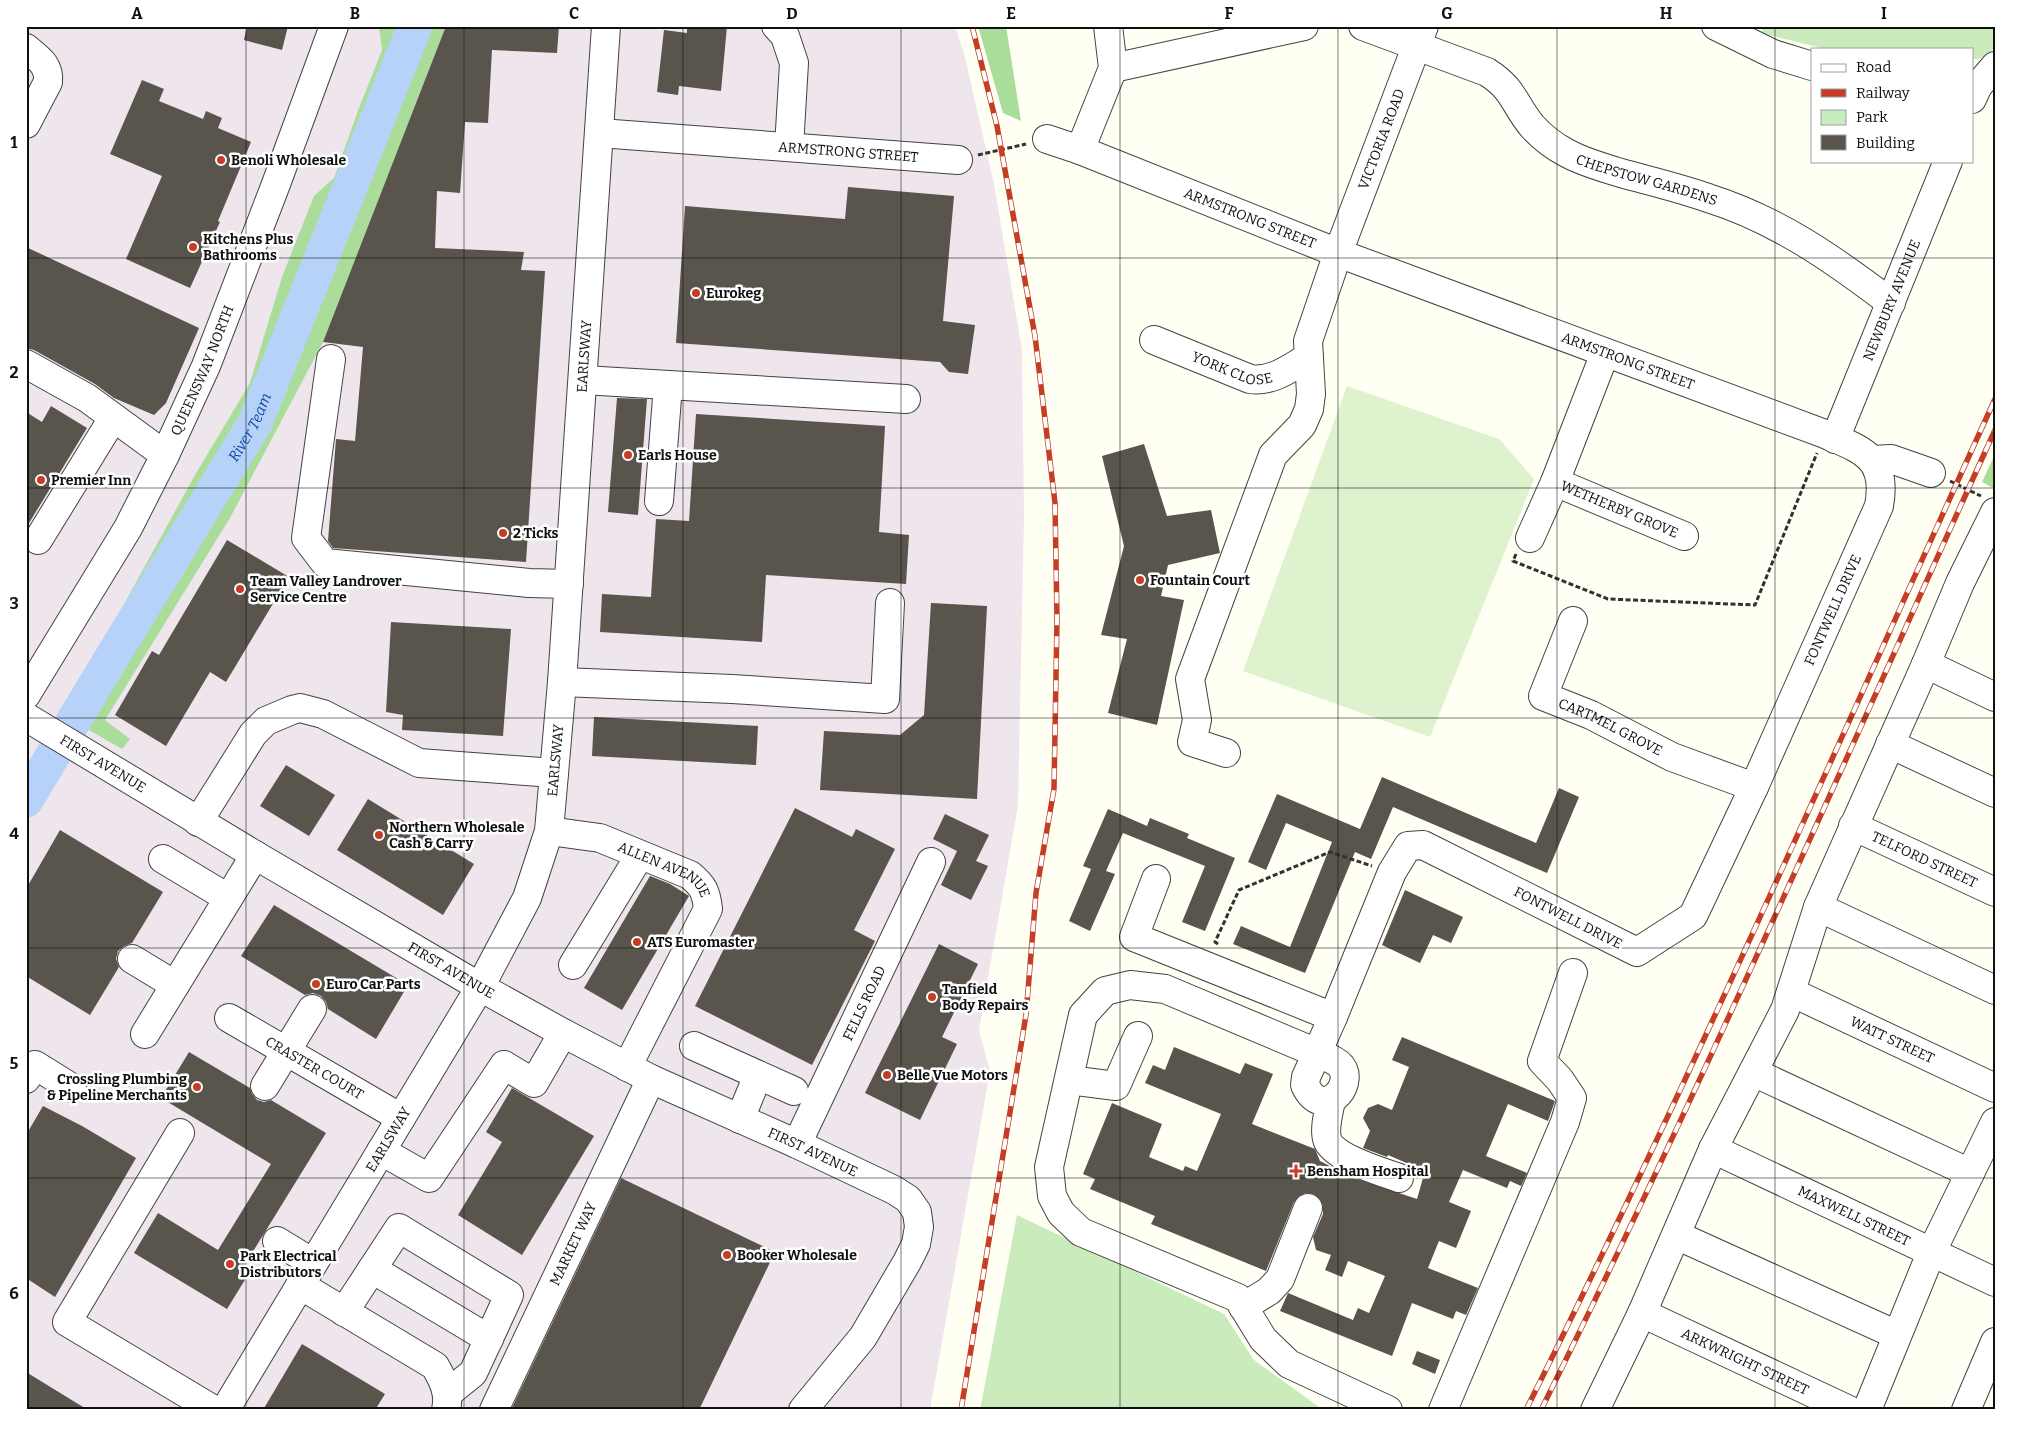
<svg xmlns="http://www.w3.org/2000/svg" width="2021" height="1436" viewBox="0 0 2021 1436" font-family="Bitter,serif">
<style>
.industrial{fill:#eee5ed}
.green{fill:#caebbb}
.forest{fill:#aadc9a}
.pitch{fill:#ddf2cd}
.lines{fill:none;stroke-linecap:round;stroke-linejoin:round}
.river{stroke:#b6d2f8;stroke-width:35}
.building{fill:#59544c}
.minor-casing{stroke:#434343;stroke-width:30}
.path{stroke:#323232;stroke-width:3;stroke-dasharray:5 2.5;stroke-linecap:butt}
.minor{stroke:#fff;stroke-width:28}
.rail-casing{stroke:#c43d24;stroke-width:5.5}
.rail{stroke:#fff;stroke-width:4;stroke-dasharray:11;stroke-linecap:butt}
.grid{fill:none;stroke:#101010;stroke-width:1;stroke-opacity:0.55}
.poi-dot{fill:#c43d24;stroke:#fff;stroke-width:2}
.labels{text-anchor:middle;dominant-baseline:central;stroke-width:5;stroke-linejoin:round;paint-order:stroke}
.street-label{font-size:14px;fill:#101010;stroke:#fff}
.poi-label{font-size:14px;font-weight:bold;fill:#101010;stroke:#fff;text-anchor:start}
.water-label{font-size:15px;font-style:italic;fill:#1549a6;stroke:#fff}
.neatline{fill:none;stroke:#101010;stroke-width:2}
.grid-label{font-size:16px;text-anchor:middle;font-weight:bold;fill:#101010}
</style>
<rect width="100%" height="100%" fill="#fffff3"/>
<path class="industrial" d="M26,26H955L964,53L994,184L1022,350L1024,517L1018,805L979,1030L990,1071L930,1410H26Z"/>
<path class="green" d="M1764,26H1995V48L1979,59H1972V49H1825L1761,33Z
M1017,1215L1224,1314L1254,1360L1323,1410H980Z"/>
<path class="forest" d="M379,26H446L323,342L230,518L105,720L130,739L122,749L63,715L195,475L250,383L282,277L314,196L334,178L359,108L382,50Z
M978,26H1006L1021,121L1003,113Z
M1995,454V489L1982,482Z"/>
<path class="pitch" d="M1347,386L1499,439L1534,479L1430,737L1243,671Z"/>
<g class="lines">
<path class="river" id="s1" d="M26,800L103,672L255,423L415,26"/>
</g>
<path class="building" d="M247,26H288L282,50L244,40Z
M446,26H559L557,53L492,50L488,123L465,122L460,193L437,191L435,248L524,252L521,270L545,271L526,562L333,548L328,541L336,439L355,441L363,347L323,342Z
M687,26H727L721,91L679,86L678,95L657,92L664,30L687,33Z
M142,80L164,89L159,101L203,119L206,111L222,118L218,128L251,142L218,221L220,222L190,288L126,259L162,176L110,154Z
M848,187L954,196L943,321L975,325L968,374L949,372L940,362L676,343L685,206L845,219Z
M26,247L199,328L166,403L154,415L114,398L95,384L34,350L26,348Z
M617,398L647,399L638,515L608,512Z
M51,406L87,428L26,528V412L42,422Z
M696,414L885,426L879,532L909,535L906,584L766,575L762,642L600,632L602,594L651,597L656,519L689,521Z
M1144,444L1167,516L1211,510L1220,553L1168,565L1161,596L1184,600L1157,725L1108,713L1127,639L1101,635L1124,546L1102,456Z
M227,540L289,577L226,682L210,672L166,746L115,715L152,651L159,655Z
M931,603L987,606L977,799L820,790L824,731L900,735L924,715Z
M391,622L511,629L503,736L402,730L403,715L386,712Z
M594,717L758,726L756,765L592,756Z
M286,765L335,795L309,836L260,806Z
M1382,777L1536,843L1559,788L1579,797L1547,873L1393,807L1371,859L1355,852L1305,973L1233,944L1241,926L1290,947L1332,842L1286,823L1266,870L1248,862L1277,794L1360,829Z
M368,799L474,864L443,915L337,850Z
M795,808L852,837L856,829L895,849L854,930L875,941L812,1065L695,1006Z
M1108,809L1147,826L1150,818L1189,834L1187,838L1235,858L1205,931L1182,922L1205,866L1123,833L1106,871L1115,874L1090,931L1069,921L1091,869L1083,866Z
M945,814L989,835L976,861L988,866L971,900L941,885L957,851L933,839Z
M60,830L163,892L132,943L124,946L118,951L116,959L119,967L90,1015L26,976V889Z
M650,876L670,884L689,896L622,1010L584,988Z
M1405,890L1463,917L1451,943L1433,935L1420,963L1382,945Z
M274,905L408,985L376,1039L328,1009L326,1002L321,996L313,993L305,995L241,956Z
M939,944L978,964L942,1037L957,1044L920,1120L865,1093Z
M1402,1037L1555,1101L1548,1121L1508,1104L1486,1156L1527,1173L1521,1186L1510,1181L1507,1188L1463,1170L1449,1202L1471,1211L1456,1248L1439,1241L1428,1268L1478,1288L1466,1315L1456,1311L1453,1319L1412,1303L1392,1356L1280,1311L1288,1293L1353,1320L1358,1308L1369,1313L1385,1276L1348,1261L1342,1277L1325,1270L1331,1255L1316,1250L1313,1237L1323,1214V1206L1320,1199L1314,1194L1305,1193L1299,1196L1294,1202L1266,1271L1151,1224L1155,1216L1090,1189L1095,1179L1083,1174L1112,1103L1162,1124L1149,1157L1183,1171L1185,1166L1197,1171L1221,1114L1145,1083L1153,1065L1165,1070L1174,1047L1240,1074L1245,1063L1273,1074L1252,1124L1315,1149L1320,1161L1351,1177L1417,1199L1425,1171L1388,1155L1387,1157L1363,1148L1370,1131L1363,1118L1368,1108L1378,1104L1392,1110L1409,1067L1392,1060Z
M189,1052L250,1088L252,1094L257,1100L264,1102L271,1100L326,1133L244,1266L251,1270L227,1309L134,1253L158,1213L218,1250L271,1164L161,1098Z
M512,1088L594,1136L522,1255L458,1215L502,1142L486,1132Z
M43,1106L82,1126L136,1158L55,1297L26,1278V1135Z
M621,1178L775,1252L699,1410H511Z
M302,1344L385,1394L375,1410H263Z
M1417,1351L1440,1360L1435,1374L1412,1364Z
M26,1372L88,1410H26Z"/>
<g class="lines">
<g class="minor-casing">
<g id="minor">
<path d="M776,26L785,36L794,63L789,147"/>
<path id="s2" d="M1363,26L1487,72C1514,89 1514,104 1532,126C1542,137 1552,145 1565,152C1582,162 1602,167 1621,173C1650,181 1680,188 1708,198C1778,220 1833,259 1891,303"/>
<path d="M1716,26L1773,54L1812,66"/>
<path d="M26,48C38,58 50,65 48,82L26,124"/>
<path d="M1113,68L1304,26"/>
<path d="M1972,99L1978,86L1995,66"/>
<path id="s3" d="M600,133L958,160"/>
<path id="s4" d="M1047,139L1080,150L1338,253L1825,434C1862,450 1888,457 1879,506L1754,787L1693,916L1637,952L1423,845L1408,846L1392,872L1333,1017L1134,937L1156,879"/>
<path d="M1080,150L1113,68L1108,26"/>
<path id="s5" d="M1154,340L1250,379C1273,382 1290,368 1309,357"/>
<path d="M331,359L306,538L325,563L529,583L569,584"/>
<path d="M26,364L87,398L165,455"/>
<path d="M583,380L906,399"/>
<path id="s6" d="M1835,439L1948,161"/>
<path d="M1872,460L1891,459L1931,473"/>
<path id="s7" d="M1555,482L1684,536"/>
<path d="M659,501L668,385"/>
<path d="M1530,538L1555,482L1605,353"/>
<path d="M38,540L113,418"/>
<path id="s8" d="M1573,621L1543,696L1591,715L1672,757L1754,787"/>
<path d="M1926,664L1995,697"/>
<path d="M562,682L732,689L885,699L890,603"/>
<path id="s9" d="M26,695L128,528L165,455L206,366L276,184L334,26"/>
<path id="s10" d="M26,717L255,855L480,987L563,1033L651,1079L797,1144L894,1190L908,1199L917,1212L919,1227L916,1244L907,1262L863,1337L803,1410"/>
<path d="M1890,744L1995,793"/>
<path id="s11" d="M1226,753L1192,742L1197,720L1190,679L1273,455L1302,425L1309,409L1311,394L1308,341L1338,253L1424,26"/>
<path d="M198,822L253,734L266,721L292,710L300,708L323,714L419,763L554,773"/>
<path id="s12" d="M1853,826L1995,892"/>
<path id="s13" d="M549,831L600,838L690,875C703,886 706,891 708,909L627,1067"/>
<path d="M163,859L228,898"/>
<path d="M1818,907L1995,990"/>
<path d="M132,959L175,985"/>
<path d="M573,965L640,855"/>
<path id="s14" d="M1791,992L1995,1088"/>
<path d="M1333,1017L1317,1053L1165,989L1130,985L1105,991L1083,1015L1049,1167L1052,1196L1061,1213L1081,1232L1238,1298L1263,1339L1289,1364L1388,1410"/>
<path id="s15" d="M229,1018L401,1118"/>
<path d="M145,1034L255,855"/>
<path d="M694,1046L794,1091"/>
<path d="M1317,1053C1324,1056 1335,1059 1341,1066C1356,1086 1322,1122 1305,1085L1306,1077Z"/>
<path d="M1753,1072L1970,1173"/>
<path d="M26,1079L35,1065L72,1088"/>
<path d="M1069,1080L1116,1086L1138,1036"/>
<path d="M265,1086L312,1009"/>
<path d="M1331,1100C1329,1112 1324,1127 1327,1139C1331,1157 1382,1172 1399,1178"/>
<path d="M740,1119L758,1075"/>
<path d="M180,1133L67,1322L214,1410"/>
<path id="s16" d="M797,1144L931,862"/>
<path id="s17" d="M1713,1149L1995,1282"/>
<path d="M381,1151L429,1178L504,1065L534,1083L563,1033"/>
<path d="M1676,1235L1897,1335"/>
<path d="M277,1241L313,1263"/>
<path d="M372,1269L489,1339"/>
<path d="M300,1285L435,1366C443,1380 450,1393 446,1410"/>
<path d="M1243,1307L1269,1291L1280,1279L1308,1208"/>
<path d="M344,1312L399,1228L509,1295L473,1373L447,1394"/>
<path id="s18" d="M1642,1313L1849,1410"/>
<path id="s19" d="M225,1410L480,987L527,898L549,831L562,682L606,26"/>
<path id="s20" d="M494,1410L651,1079"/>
<path d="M1443,1410L1565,1122L1572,1098L1560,1080L1542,1061L1573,973"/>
<path d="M1595,1410L1642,1313L1713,1149L1785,1010L1818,907L1926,664L1960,583L1995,512"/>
<path d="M1867,1410L1931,1253L1995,1122"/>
<path d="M1966,1410L1995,1342"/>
</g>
</g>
<path class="path" d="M978,155L1026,144
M1950,481L1981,496
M1516,554L1513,561L1608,599L1755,605L1817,453
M1218,944L1215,942L1239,890L1330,852L1372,866"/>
<use href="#minor" class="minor"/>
<g class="rail-casing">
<path id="rail" d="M961,1410L1026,1015L1036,893L1054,789L1057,619L1055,503L1035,336L997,126L972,26
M1526,1410C1692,1077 1841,737 1995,399
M1541,1410C1701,1088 1846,758 1995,430"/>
</g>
<use href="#rail" class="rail"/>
</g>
<path class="grid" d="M246,26V1410M464,26V1410M683,26V1410M901,26V1410M1120,26V1410M1338,26V1410M1557,26V1410M1775,26V1410M26,258H1995M26,488H1995M26,718H1995M26,948H1995M26,1178H1995"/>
<g class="poi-dot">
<circle cx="221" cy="160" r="5"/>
<circle cx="193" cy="247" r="5"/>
<circle cx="696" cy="293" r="5"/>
<circle cx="628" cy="455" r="5"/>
<circle cx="41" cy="480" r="5"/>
<circle cx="503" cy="533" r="5"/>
<circle cx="1140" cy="580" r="5"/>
<circle cx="240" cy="589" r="5"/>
<circle cx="379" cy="835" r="5"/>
<circle cx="637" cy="942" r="5"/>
<circle cx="316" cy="984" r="5"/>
<circle cx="932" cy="997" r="5"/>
<circle cx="887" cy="1075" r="5"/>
<circle cx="197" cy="1087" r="5"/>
<path d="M1293.5 1163.5h5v5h5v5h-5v5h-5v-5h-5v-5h5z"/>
<circle cx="727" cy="1255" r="5"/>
<circle cx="230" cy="1264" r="5"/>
</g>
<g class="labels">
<g class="street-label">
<text stroke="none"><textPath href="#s11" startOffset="681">VICTORIA ROAD</textPath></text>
<text stroke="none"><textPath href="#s3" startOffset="249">ARMSTRONG STREET</textPath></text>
<text stroke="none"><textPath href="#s2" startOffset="332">CHEPSTOW GARDENS</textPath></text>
<text stroke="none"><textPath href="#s4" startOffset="218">ARMSTRONG STREET</textPath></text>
<text stroke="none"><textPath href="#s6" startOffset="150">NEWBURY AVENUE</textPath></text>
<text stroke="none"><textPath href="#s19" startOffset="1141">EARLSWAY</textPath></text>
<text stroke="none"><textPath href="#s4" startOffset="622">ARMSTRONG STREET</textPath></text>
<text stroke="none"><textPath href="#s5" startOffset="84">YORK CLOSE</textPath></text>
<text stroke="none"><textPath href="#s9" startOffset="370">QUEENSWAY NORTH</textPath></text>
<text stroke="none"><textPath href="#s7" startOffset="70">WETHERBY GROVE</textPath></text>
<text transform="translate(1833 610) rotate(-66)">FONTWELL DRIVE</text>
<text stroke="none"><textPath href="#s8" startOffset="155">CARTMEL GROVE</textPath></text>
<text stroke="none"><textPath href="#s19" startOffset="736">EARLSWAY</textPath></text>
<text stroke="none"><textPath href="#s10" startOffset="90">FIRST AVENUE</textPath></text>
<text stroke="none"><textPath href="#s12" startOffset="79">TELFORD STREET</textPath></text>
<text stroke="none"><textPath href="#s13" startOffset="124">ALLEN AVENUE</textPath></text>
<text transform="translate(1568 918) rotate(27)">FONTWELL DRIVE</text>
<text stroke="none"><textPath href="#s10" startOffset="495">FIRST AVENUE</textPath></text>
<text stroke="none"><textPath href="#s16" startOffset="156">FELLS ROAD</textPath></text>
<text stroke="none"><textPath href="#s14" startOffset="112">WATT STREET</textPath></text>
<text stroke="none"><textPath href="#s15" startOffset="99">CRASTER COURT</textPath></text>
<text stroke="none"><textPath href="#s19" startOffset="316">EARLSWAY</textPath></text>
<text stroke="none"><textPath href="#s10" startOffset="900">FIRST AVENUE</textPath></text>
<text stroke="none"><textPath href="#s17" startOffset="156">MAXWELL STREET</textPath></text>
<text stroke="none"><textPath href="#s20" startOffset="184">MARKET WAY</textPath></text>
<text stroke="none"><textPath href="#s18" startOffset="114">ARKWRIGHT STREET</textPath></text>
</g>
<g class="poi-label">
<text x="231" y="160">Benoli Wholesale</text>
<text x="203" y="239">Kitchens Plus<tspan x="203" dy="16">Bathrooms</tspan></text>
<text x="706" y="293">Eurokeg</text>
<text x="638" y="455">Earls House</text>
<text x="51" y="480">Premier Inn</text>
<text x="513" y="533">2 Ticks</text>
<text x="1150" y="580">Fountain Court</text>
<text x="250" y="581">Team Valley Landrover<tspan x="250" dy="16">Service Centre</tspan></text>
<text x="389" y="827">Northern Wholesale<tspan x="389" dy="16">Cash &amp; Carry</tspan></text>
<text x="647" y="942">ATS Euromaster</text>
<text x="326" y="984">Euro Car Parts</text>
<text x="942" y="989">Tanfield<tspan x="942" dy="16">Body Repairs</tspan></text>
<text x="897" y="1075">Belle Vue Motors</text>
<text x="187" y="1079" text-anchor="end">Crossling Plumbing<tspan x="187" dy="16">&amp; Pipeline Merchants</tspan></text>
<text x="1307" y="1171">Bensham Hospital</text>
<text x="737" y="1255">Booker Wholesale</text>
<text x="240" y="1256">Park Electrical<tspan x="240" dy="16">Distributors</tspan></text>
</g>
<g class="water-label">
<text stroke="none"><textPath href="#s1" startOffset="435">River Team</textPath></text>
</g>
</g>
<rect width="2021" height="1436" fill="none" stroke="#ffffff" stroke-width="55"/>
<rect x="1811" y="48" width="162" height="115" fill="#ffffff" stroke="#9f9f9f"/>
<rect x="1821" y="64" width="25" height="8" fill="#ffffff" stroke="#9f9f9f"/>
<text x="1856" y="72" font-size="15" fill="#101010">Road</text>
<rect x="1821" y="89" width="25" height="8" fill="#c43d24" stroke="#9f9f9f"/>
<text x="1856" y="98" font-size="15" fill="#101010">Railway</text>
<rect x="1821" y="110" width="25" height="15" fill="#caebbb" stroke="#9f9f9f"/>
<text x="1856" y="122" font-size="15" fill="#101010">Park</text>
<rect x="1821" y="135" width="25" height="15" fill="#59544c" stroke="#9f9f9f"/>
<text x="1856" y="148" font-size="15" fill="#101010">Building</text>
<rect x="28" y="28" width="1966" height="1380" class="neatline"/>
<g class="grid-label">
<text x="137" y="19">A</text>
<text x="355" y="19">B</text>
<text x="574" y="19">C</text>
<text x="792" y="19">D</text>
<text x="1011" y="19">E</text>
<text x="1229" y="19">F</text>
<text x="1447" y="19">G</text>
<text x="1666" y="19">H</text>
<text x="1884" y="19">I</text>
<text x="14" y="148">1</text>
<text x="14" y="378">2</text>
<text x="14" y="609">3</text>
<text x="14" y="839">4</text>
<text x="14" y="1069">5</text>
<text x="14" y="1299">6</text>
</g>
</svg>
